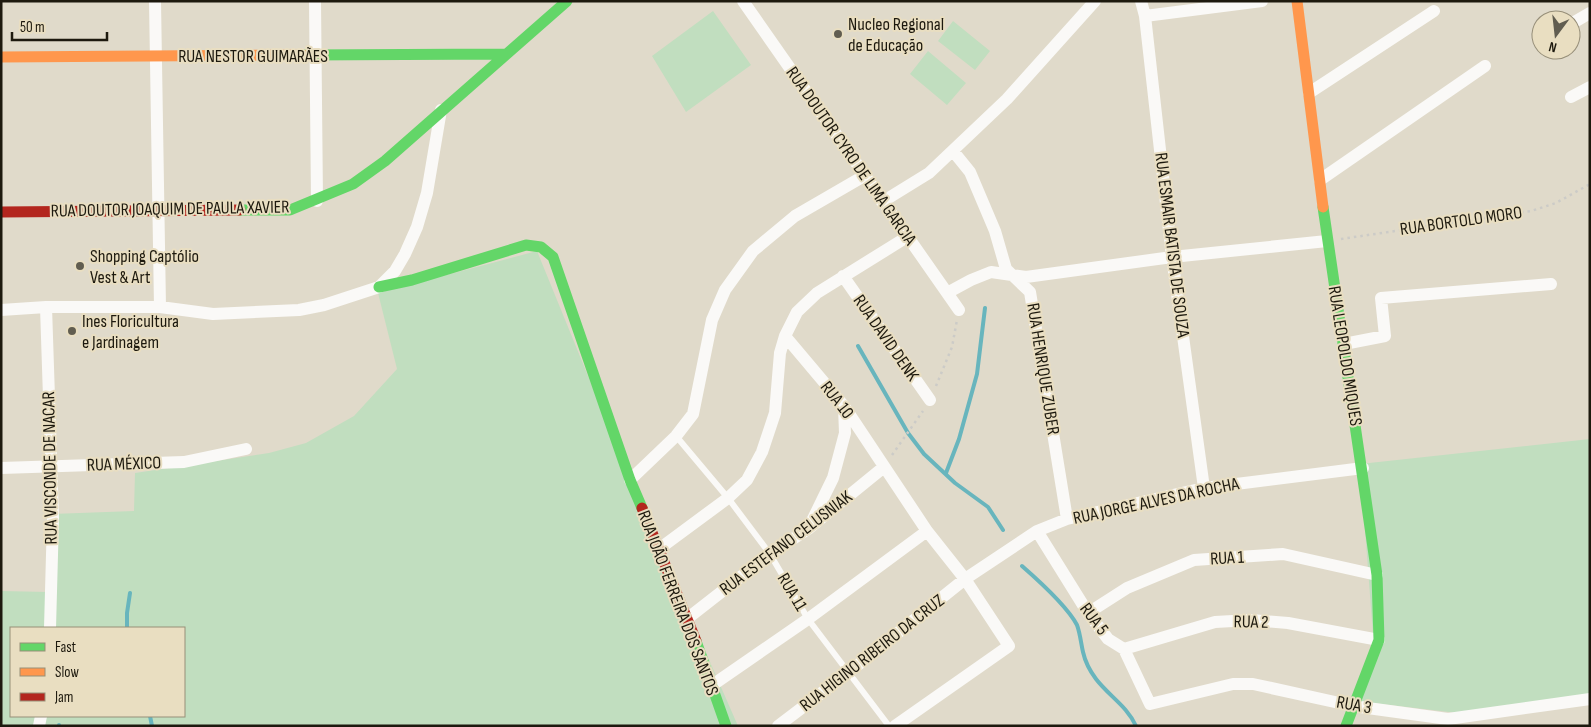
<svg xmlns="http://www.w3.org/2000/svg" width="1591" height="727" viewBox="0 0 1591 727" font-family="'Sofia Sans Condensed',sans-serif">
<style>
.green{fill:#c1debf;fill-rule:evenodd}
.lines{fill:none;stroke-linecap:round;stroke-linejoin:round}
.stream{stroke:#68b5bd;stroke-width:4}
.path{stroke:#cccbc7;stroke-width:2.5;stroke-dasharray:2.5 4;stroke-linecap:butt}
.lane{stroke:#faf9f7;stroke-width:6}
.street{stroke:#faf9f7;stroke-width:12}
.fast{stroke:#63d668;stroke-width:11}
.slow{stroke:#ff974d;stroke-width:11}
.jam{stroke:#b3261e;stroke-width:11}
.poi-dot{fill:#615d50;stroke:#e9dec1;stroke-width:2}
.labels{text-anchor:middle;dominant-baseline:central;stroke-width:4;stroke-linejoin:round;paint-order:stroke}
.poi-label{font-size:18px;fill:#1d190e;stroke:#e9dec1;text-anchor:start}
.street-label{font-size:18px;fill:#1d190e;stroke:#e9dec1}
</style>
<rect width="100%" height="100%" fill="#e0daca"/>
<path class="green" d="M713,11L751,65L686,112L652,56Z
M953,21L990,51L975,70L938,41Z
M928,51L966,83L947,105L910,74Z
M537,251L628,474L738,726H1V591L49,592L52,514L134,511L135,473L269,453L306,443L354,416L397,369L378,293ZM11,628H184V716H11Z
M1590,439V703L1466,714L1356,701L1375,661L1360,464Z"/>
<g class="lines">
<path class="stream" d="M858,346L908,433L924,454L955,483L988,507L1003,530
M946,473L959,439L977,374L985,308
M1022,566C1038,580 1067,606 1077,625C1080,633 1081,643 1083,652C1085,661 1090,671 1096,679C1109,696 1127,706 1136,726
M127,628V613L130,593
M150,716L152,726
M59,725V726"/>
<path class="path" d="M1341,239L1531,211L1556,203L1590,184
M936,386L952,347L957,320
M892,455L923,411"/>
<path class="lane" d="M676,436L728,498L770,554L808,619L889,726"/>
<path class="street" d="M155,1L160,307
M315,1L317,201
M743,1L959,310
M1141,1L1145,16L1172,257L1204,488
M1145,16L1262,1
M1571,24L1590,13
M1309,93L1434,11
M1571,97L1590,87
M953,151L970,172L995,231L1006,269L1030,292L1067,519
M1320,180L1485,66
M882,202L929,173L1007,99L1095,1
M843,276L930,400
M947,293L971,280L991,272L1026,277L1172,257L1327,241
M46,307L53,518L50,628
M1,310L46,307H160L213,314L299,310L324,305L379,287L395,271L405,254L417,227L427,193L441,110
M785,336L844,406L927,531L965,579L1009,646L895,726
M1344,344L1385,336L1381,298L1551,284
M1,468L184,462L246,449
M630,480L676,436L693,414L712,320L725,290L753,251L795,216L864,176
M810,525L833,478L845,433L844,407
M1037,531L1088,613L1108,639L1124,649L1150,704L1233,684H1253L1353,706L1448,719L1590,699
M659,549L728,498L747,480L762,452L775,413L780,353L785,336L797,312L817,293L907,237
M1088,613L1127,588L1194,560L1283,554L1377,575
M688,618L770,554L808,529L884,467
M1124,649L1215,622L1251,620L1288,623L1379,640
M711,686L808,619L927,531
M39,726L41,716
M778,726L849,672L965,579L1037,531L1067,519L1204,488L1363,468"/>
<path class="fast" d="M303,55L505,54
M1323,207L1377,575L1379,640L1346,726
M240,210H290L353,184L385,161L567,1
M379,287L412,280L526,245L541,247L553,257L630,480L642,508
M696,641L726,726"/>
<path class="slow" d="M1297,1L1323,207
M1,57L303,55"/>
<path class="jam" d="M1,212L240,210
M642,508L696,641"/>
</g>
<g class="poi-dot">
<circle cx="838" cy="34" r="5"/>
<circle cx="80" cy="266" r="5"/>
<circle cx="72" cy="331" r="5"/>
</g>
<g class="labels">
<g class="poi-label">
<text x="848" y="24">Nucleo Regional<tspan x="848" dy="21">de Educação</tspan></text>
<text x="90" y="256">Shopping Captólio<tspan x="90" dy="21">Vest &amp; Art</tspan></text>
<text x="82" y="321">Ines Floricultura<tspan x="82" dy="21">e Jardinagem</tspan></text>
</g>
<g class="street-label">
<text x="253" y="56">RUA NESTOR GUIMARÃES</text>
<text transform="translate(851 156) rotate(55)">RUA DOUTOR CYRO DE LIMA GARCIA</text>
<text transform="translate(170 209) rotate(-1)">RUA DOUTOR JOAQUIM DE PAULA XAVIER</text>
<text transform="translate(1461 221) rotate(-8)">RUA BORTOLO MORO</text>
<text transform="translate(1172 245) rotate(83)">RUA ESMAIR BATISTA DE SOUZA</text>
<text transform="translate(886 338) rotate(55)">RUA DAVID DENK</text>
<text transform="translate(1345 356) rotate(81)">RUA LEOPOLDO MIQUES</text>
<text transform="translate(1043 369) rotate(81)">RUA HENRIQUE ZUBER</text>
<text transform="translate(837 400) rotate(52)">RUA 10</text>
<text transform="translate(124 464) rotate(-2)">RUA MÉXICO</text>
<text transform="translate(50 468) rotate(-91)">RUA VISCONDE DE NACAR</text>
<text transform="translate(1156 501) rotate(-12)">RUA JORGE ALVES DA ROCHA</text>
<text transform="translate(786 543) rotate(-37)">RUA ESTEFANO CELUSNIAK</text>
<text transform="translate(1227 558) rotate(-3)">RUA 1</text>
<text transform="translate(792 592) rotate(59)">RUA 11</text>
<text transform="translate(678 603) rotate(69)">RUA JOÃO FERREIRA DOS SANTOS</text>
<text transform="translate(1094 619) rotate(53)">RUA 5</text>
<text transform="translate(1251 622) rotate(1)">RUA 2</text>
<text transform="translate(872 653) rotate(-38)">RUA HIGINO RIBEIRO DA CRUZ</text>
<text transform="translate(1354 705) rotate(10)">RUA 3</text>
</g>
</g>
<rect width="1591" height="727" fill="none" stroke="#1d190e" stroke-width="5"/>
<rect x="10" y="627" width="175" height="90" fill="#e9dec1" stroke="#978f79"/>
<rect x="20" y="643" width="25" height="8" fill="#63d668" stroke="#978f79"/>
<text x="55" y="652" font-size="15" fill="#1d190e">Fast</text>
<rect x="20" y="668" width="25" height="8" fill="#ff974d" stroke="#978f79"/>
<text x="55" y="677" font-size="15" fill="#1d190e">Slow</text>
<rect x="20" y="693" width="25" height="8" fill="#b3261e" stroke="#978f79"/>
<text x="55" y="702" font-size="15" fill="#1d190e">Jam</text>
<g transform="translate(1556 35) rotate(195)"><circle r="24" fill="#e9dec1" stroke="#978f79"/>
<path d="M0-4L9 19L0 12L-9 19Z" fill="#615d50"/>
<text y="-8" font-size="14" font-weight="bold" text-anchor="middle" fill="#1d190e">N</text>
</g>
<path d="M12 32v8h95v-8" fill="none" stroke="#1d190e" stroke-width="2.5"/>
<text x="20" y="32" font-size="15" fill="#1d190e" stroke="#e9dec1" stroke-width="4" paint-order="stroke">50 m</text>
</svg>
